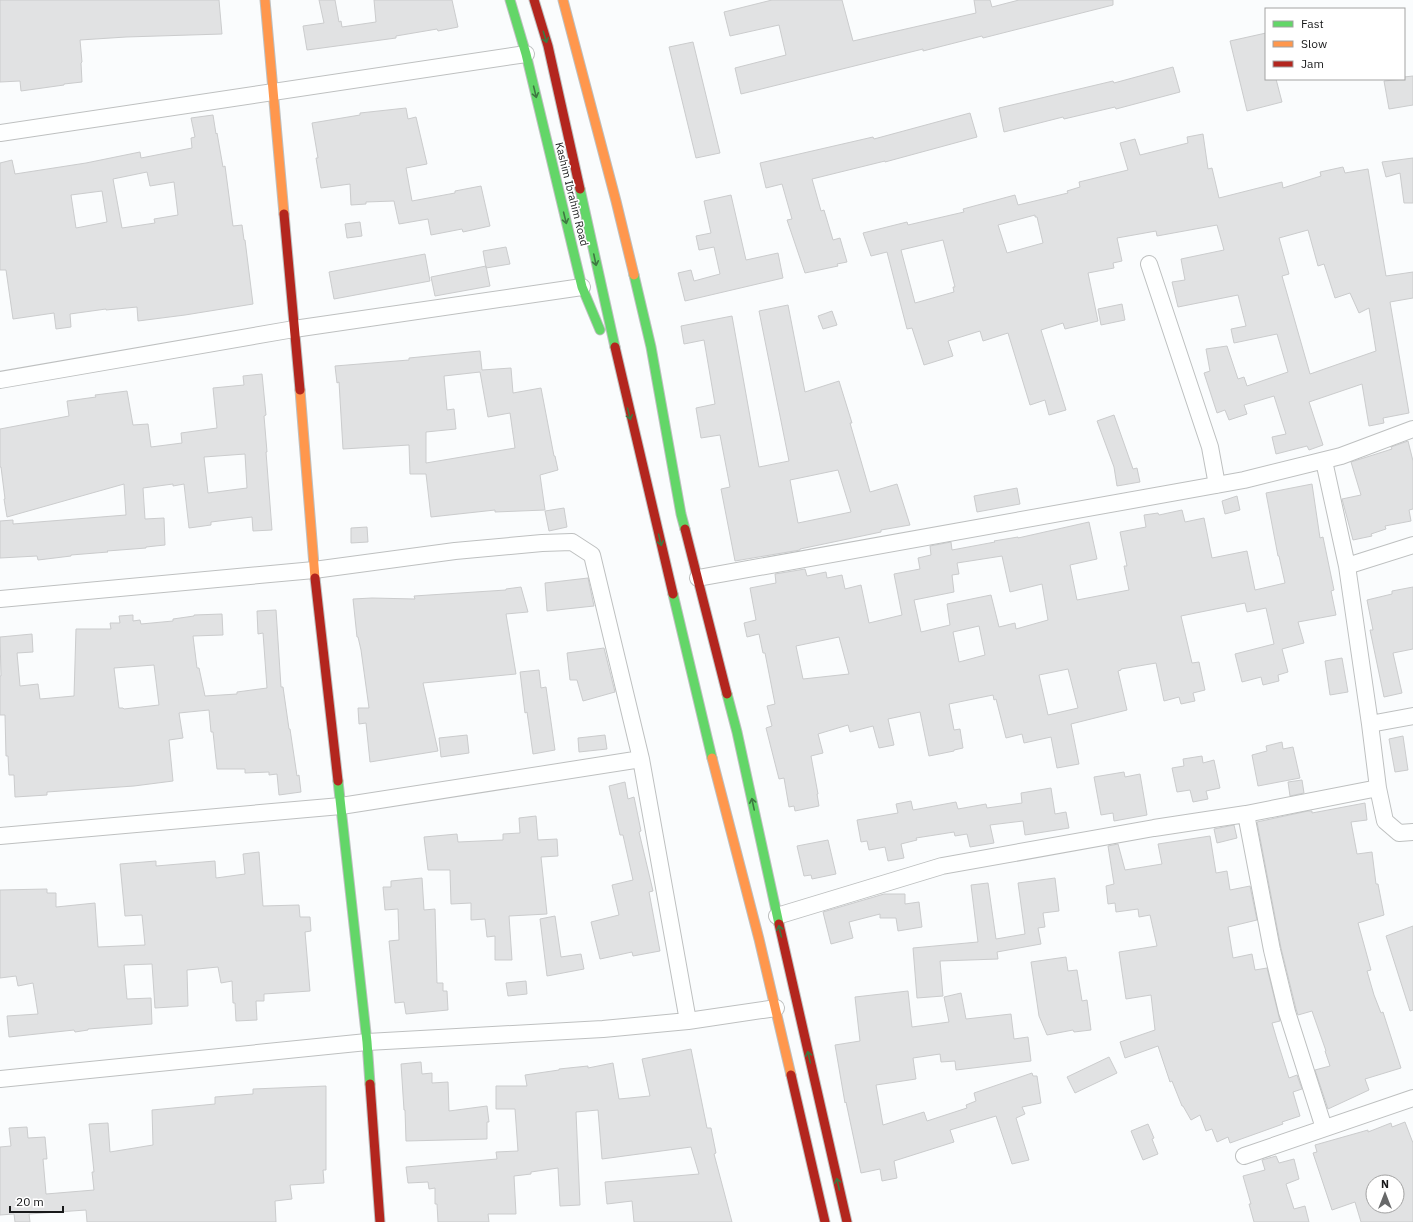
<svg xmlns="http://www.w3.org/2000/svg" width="1413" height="1222" viewBox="0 0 1413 1222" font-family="'IBM Plex Sans',sans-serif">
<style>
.building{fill:#e1e2e3;stroke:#cbcccd;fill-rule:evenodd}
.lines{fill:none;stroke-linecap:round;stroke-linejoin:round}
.street-casing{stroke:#bec0c0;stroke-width:18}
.fast-casing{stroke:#bec0c0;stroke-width:11}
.slow-casing{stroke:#bec0c0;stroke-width:11}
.jam-casing{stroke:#bec0c0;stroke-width:11}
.street{stroke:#feffff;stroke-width:16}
.fast{stroke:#63d668;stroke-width:9}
.slow{stroke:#ff974d;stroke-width:9}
.jam{stroke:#b3261e;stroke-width:9}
.oneway{stroke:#3e7841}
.labels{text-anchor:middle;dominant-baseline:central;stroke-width:3;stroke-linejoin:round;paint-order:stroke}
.street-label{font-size:11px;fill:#18191a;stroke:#fff}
</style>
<rect width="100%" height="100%" fill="#fafcfd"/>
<path class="building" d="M0,0H219L222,34L126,37L80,40L82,62L81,63L82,82L64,84V85L21,91L20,81L0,82Z
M319,0H335L339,22L341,21L342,27L376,22L374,0H452L458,27L438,31L437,29L396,36V38L307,50L303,26L324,23Z
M772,0H842L853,41L976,13L974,0H990L992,7L1019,0H1113V5L983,38L982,36L923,51V49L741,94L735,68L786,55L779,25L730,36L724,12Z
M1266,33V79H1276L1282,102L1247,111L1230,41Z
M693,42L720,153L696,158L669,47Z
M1173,67L1180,92L1116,109L1115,107L1064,119L1063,117L1004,132L999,108L1113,81L1114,83Z
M1413,76V105L1389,109L1384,81L1404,79V77Z
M406,108L408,119L416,117L427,164L406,168L412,201L455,193V191L481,186L490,226L463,232L462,229L431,235L428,219L399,224L394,201L366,202V204L351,205L350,184L321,188L316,158H318L312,123L360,115V113Z
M970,113L977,137L885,162V161L812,179L821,211L824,210L833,240L840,238L847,262L837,264L838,266L805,273L787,220L792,219L782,184L766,188L760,163L873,137L874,139Z
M213,115L216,134L217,133L223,167L225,166L233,226L242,225L244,240H245L253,304L185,315L138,321L137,307L106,310V309L70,314L71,327L56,329L54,313L13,319L6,270H0V163L12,160L15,174L86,163L140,152L141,158L192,148L191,138L195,137L191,118ZM147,172L150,186L174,182L178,215L154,219L155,223L122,228L113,179ZM102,191L107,222L76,228L71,195Z
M1203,134L1208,169L1212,168L1219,198L1282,182L1283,188L1321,176L1320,172L1343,167L1345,173L1368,169L1386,276L1413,272V298L1390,302L1409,413L1383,418L1384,423L1369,426L1362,384L1309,402L1323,445L1309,450L1307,446L1276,454L1272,437L1286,434L1274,396L1244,405L1247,414L1229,420L1225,410L1217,413L1204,373L1210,371L1206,349L1227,346L1238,379L1244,377L1247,386L1288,372L1277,334L1234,343L1231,329L1246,326L1238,295L1178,307L1172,282L1185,280L1181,259L1224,250L1217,225L1157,236L1156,231L1117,238L1122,261L1113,263L1114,268L1088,273L1098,321L1065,329L1063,323L1041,330L1066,410L1049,415L1045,400L1030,405L1008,333L983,341L980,331L948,341L953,356L924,365L912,328L907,329L887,252L871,256L863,233L907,222L908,225L964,212L963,209L1015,195L1018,205L1068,193L1067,191L1080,187L1079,182L1128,170L1120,143L1135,139L1140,155L1188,143L1187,137ZM1035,215V217H1037L1043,243L1007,253L998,225ZM1308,230L1318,266L1324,264L1335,298L1350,293L1359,313L1369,308L1376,351L1310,374L1282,276L1289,274L1279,238ZM943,240L955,287H953L954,292L915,303L901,250Z
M1413,158V203H1404L1400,173L1386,177L1382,162Z
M731,195L746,260L778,253L783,278L685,301L678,273L691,270L694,281L720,274L714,247L699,250L696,236L711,233L704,201Z
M360,222L362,236L347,238L345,224Z
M506,247L510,264L486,268L483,251Z
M425,254L430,281L334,299L329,272Z
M486,266L490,286L435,296L431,277Z
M1122,304L1125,320L1101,325L1098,309Z
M788,305L805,392L839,381L852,423H850L870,492L897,484L910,525L881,530V532L800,549V550L735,561L721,489L730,487L720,435L701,438L696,408L715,404L704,340L684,344L681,326L732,316L759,467L789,461L759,311ZM838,470L851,512L798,523L790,480Z
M832,311L837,325L823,329L818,316Z
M480,351L482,370L511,368L513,393L541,388L554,456H555L558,470L540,475L545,510L495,512V510L431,517L426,474H410L409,445L343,449L339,382L337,383L335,366L409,360V358ZM480,372L488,417L510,413L515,448L426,463V432L456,429L454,409L447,410L444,376Z
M262,374L266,415L264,416L267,452H266L272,530L253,531L252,517L211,522V525L189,528L184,484L173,486V484L143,488L145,519L164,518L165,545L146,547V548L107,551L108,552L71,555V556L38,560L37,556L0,558V521L13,520V524L126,515L124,484L7,517L4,499H5L1,467H0V429L69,416L67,401L96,397L95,395L127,391L133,425L148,424L151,447L182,443L181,433L217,428L213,388L244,385L243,376ZM245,454L247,488L208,493L204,457Z
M1114,415L1133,469L1137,468L1140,482L1117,486L1114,467L1097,421Z
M1408,441L1413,461V509L1409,510L1411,521L1385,526L1386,529L1371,534L1372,536L1353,540L1342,499L1361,495L1351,462L1392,449L1391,447Z
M1312,484L1320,538L1323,537L1334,590L1331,591L1336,615L1298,622L1304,643L1282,649L1288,672L1278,675L1279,681L1263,685L1261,677L1242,682L1235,654L1274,644L1266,608L1247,612L1245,603L1181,616L1192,663L1199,662L1205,690L1193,693L1195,701L1181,704L1179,697L1164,701L1156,663L1121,669V670L1118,671L1127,710L1071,724L1079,764L1057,768L1051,737L1024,743L1022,734L1006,738L996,699L994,700L993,695L949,704L954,730L960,729L963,748L954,750V751L929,756L920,712L888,719L894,745L879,748L873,726L850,732L848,725L818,734L823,753L811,756L818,794H817L819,806L795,811L794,806L789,807L784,778L779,779L766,728L772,726L767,706L775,704L765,653H763L759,634L747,637L744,623L756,620L750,588L776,583L775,574L805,569L807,576L826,572L827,578L842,575L845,589L861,585L869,623L902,615L894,574L920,569L918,558L931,555L930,546L951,542L952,550L995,542L994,541L1018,537V538L1089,522L1097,559L1070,565L1077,600L1129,590L1124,566H1127L1120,532L1146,527L1144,515L1158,513L1159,515L1182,510L1185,522L1204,518L1212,558L1247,551L1255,590L1285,583L1279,556H1278L1266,493ZM1002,556L1010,592L1042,584L1048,620L1016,629L1015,623L999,627L991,595L947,604L950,625L921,632L914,600L954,592L952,575L959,574L957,563ZM979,626L985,655L959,662L953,632ZM839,637L849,674L803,679L796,646ZM1068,669L1078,708L1048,715L1039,675Z
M1017,488L1020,504L977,512L974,496Z
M1237,496L1240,510L1225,514L1222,501Z
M564,508L567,527L549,531L545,511Z
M367,527L368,542L351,543V528Z
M588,578L594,606L547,611L545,583Z
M521,587L528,612L506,614L516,674L423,683L438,751L370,762L366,723L359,724L358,708H369L361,650L358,637H357L353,599L372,598L415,599L414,596L506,590V589Z
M1413,587V649L1393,653L1402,693L1384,697L1370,630H1373L1367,600L1392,594V591Z
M276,610L281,687H283L289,729H290L297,776L299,775L301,792L279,795L277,774L269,775V772L245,773V769H217L213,732H211L209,710L179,713L183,738L169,740L173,781L134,786L47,792V795L15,797L14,775H9L8,756H6L5,715H0V676H1L0,637L32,634L33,652L17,653L20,686L38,684L40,699L74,696L76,629H111L110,623H120L119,616L133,615V621L140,620L141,624L173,621V619L194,616V615L222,614L223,635L193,636L197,668H199L205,696L237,694V692L267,688L263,633L258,634L257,611ZM154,665L159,705L124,709L123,708H119L114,668Z
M604,648L615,692L583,701L577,680H570L567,653Z
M1342,658L1348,692L1330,695L1325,661Z
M539,670L541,688L546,687L555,750L533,754L527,712L525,713L520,672Z
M467,735L469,753L441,757L439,738Z
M605,735L607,749L579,752L578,738Z
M1403,736L1408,770L1395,772L1389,739Z
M1282,742L1283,749L1293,747L1300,778L1258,786L1252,755L1267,751L1266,746Z
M1202,756L1203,763L1214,760L1220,788L1206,791L1208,799L1193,802L1190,790L1177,792L1172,768L1184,766L1183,759Z
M1124,772L1125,777L1140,774L1147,815L1114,821L1113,813L1101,815L1094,777Z
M1302,780L1304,793L1290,796L1288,782Z
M625,782L628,799L634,797L641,831L639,832L653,891L649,892L660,951L633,956L632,952L600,959L591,922L619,915L612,885L633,880L623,835H620L609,786Z
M1051,788L1055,814L1066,812L1069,828L1025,835L1023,821L990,825L994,843L970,847L967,834L955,836L954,832L916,838L917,840L901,844L904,858L888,861L885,847L869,850L867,841L861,842L857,820L898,813L896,804L911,801L913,810L956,802L958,809L986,804L987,808L1022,803L1021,793Z
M1365,803L1367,820L1351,822L1357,854L1372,852L1376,884H1378L1384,915L1358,923L1371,970L1367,971L1374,995L1381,1013L1383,1012L1401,1068L1365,1079L1369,1090L1328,1109L1315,1070L1330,1066L1325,1051H1326L1312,1011L1298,1015L1296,1009L1281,948L1257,822L1308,811H1312V813Z
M536,816L538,840L557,839L558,856L541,857L547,914L509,916L512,960H495V936L487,937L485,919L471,920V903L451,904L450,870H428L424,837L457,834L458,842L503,840V834L520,833L519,818Z
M1234,825L1237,838L1217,843L1214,829Z
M1210,836L1216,873L1227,871L1230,890L1250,886L1257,920L1228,927L1233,958L1252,954L1255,970L1267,968L1280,1021L1272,1023L1277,1040L1289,1078L1297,1075L1302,1089L1293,1092L1300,1116L1282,1122L1283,1124L1230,1143L1228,1137L1217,1142L1212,1129L1206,1131L1200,1115L1191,1120L1183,1106H1182L1172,1081L1170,1082L1158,1046L1125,1058L1120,1042L1155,1030L1151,995L1126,999L1119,952L1157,946L1150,915L1139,917L1138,909L1116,912L1115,903L1108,904L1106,886L1114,884L1108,846L1118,844L1125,870L1162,864L1158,844Z
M828,840L836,874L812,879L811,875L804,876L797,846Z
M259,852L263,906L299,905L300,917H310L311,931L305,932L310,991L264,994V1001H256L257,1020L236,1021L235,1003H233L232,981L221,983L218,967L187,970L188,1006L155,1008L152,964L124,965L127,999L151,998L152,1024L88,1029V1030L75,1032L74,1030L9,1037L7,1016L38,1014L33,983L18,986L16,976L0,978V890L47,889V893H56V907L95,903L98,947L145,945L142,915L125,916L120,864L156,861V866L215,861L216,878L245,874L243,854Z
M422,878L424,910L435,909L437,983H443V991H447L448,1010L406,1014L404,1002L395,1003L389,941L399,940L398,909L385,910L383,887H391V881Z
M1055,878L1059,911L1043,913L1045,927L1038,928L1041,944L997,952L998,959L940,961L943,996L917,998L913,948L978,942L971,885L988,883L996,939L1025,934L1018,883Z
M884,894H905V904L919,902L922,927L898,931L896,918H880V914L849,922L853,938L831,944L823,912Z
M555,916L561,957L581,954L584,969L547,976L540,919Z
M1413,926V1010L1410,1011L1386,936Z
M1066,957L1068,971L1077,970L1082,1001L1087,1000L1091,1030L1074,1032L1073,1030L1047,1035L1039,1016L1031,962Z
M526,981L527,994L508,996L506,983Z
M908,991L912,1027L949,1022L944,997L961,993L966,1019L1011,1014L1014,1039L1028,1037L1031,1061L956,1070L955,1061L941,1062L940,1054L913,1058L916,1079L876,1085L883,1125L924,1112L927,1121L967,1108L966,1105L976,1101L974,1093L1032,1073L1033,1076H1037L1041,1103L1022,1107L1025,1114L1016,1118L1029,1160L1012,1164L996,1116L950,1130L954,1142L894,1161L897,1178L882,1181L880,1169L861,1173L846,1102L845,1103L835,1045L860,1041L855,997Z
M691,1049L707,1128H711L716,1153L714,1154L732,1222H634L632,1201L607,1204L605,1182L699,1174L691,1147L602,1159L598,1110L576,1112L580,1205L560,1206L558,1168L531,1172V1174L514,1176L516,1214H488L489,1222H438L437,1204H435V1188L429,1189L428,1182L408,1183L406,1167L497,1159L496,1152L518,1151L515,1109H496V1086H527L525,1075L559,1070V1069L588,1066V1068L613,1063L619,1099L650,1096L642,1059Z
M1109,1057L1117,1073L1075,1093L1067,1077Z
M421,1062L422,1074L432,1073V1083L448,1082L449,1111L487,1106L489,1122H487V1139L406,1141L405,1110H404L401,1064Z
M326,1086V1170H323L324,1183L290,1185L292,1199L275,1201L276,1222H87L86,1210L29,1214L30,1222H15L14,1214L0,1215V1147L11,1146L9,1128L27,1127L28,1138L45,1137L47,1159H43L46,1194L94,1190L92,1172H94L89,1124L108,1123L110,1152L153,1145L152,1110L215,1104V1097L253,1094V1089Z
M1405,1122L1413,1143V1222H1361L1355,1202L1332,1210L1313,1153L1317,1152L1315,1145L1368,1130V1132L1391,1123L1392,1127ZM1373,1182H1397V1206H1373Z
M1148,1124L1154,1138L1152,1139L1158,1154L1143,1160L1131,1131Z
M1276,1156L1279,1163L1294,1159L1299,1179L1286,1184L1294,1209L1305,1206L1309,1222H1254L1249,1204H1251L1243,1176L1265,1170L1262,1160Z"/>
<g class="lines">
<g class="street-casing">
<path id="street" d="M0,133L526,54
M1149,264L1210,447L1217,485
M0,380L294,329L582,287
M1324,461L1347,566L1370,724L1378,788L1385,821L1399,833L1413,832
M1347,566L1413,545
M698,578L1244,480L1341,456L1413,429
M0,599L314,570L455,551L542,543L572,542L592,555L641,759L688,1021
M1370,724L1413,716
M1246,814L1272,950L1287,1012L1324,1128
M0,836L341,806L641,759
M777,916L942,866L1154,828L1246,814L1378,788
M0,1079L367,1042L603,1029L688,1021L776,1008
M1244,1156L1413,1098"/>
</g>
<g class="fast-casing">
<path id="fast" d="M510,0L526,54L582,287L600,330
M580,189L615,347
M634,275L651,347L681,514L685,529
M673,594L712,758
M727,694L737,732L779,924
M338,781L367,1042L370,1084"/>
</g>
<g class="slow-casing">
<path id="slow" d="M265,0L284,214
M563,0L616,201L634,275
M300,390L315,578
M712,758L759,939L791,1075"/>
</g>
<g class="jam-casing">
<path id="jam" d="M534,0L548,46L580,189
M284,214L300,390
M615,347L673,594
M685,529L727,694
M315,578L338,781
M779,924L847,1222
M791,1075L825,1222
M370,1084L380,1222"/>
</g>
<use href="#street" class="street"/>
<use href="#fast" class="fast"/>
<use href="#slow" class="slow"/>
<use href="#jam" class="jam"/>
</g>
<defs><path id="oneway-shaft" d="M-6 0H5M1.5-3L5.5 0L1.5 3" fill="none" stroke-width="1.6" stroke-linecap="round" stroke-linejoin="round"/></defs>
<g class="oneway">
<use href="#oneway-shaft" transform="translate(545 37) rotate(73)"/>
<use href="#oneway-shaft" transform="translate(535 92) rotate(76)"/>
<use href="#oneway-shaft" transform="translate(565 218) rotate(76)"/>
<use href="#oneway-shaft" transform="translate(595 260) rotate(78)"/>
<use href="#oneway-shaft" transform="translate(629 414) rotate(76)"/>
<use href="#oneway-shaft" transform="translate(660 540) rotate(76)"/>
<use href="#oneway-shaft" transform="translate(753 804) rotate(-102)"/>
<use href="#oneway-shaft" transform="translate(780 931) rotate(-103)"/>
<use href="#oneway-shaft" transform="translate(809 1057) rotate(-103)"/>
<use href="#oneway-shaft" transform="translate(838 1184) rotate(-103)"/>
</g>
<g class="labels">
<g class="street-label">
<text transform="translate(572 194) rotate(76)">Kashim Ibrahim Road</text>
</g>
</g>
<rect x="1265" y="8" width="140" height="72" fill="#ffffff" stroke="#a3a3a3"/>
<rect x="1273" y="21" width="20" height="6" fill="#63d668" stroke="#a3a3a3"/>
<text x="1301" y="28" font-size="12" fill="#18191a">Fast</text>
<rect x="1273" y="41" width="20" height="6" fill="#ff974d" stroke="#a3a3a3"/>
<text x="1301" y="48" font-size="12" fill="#18191a">Slow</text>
<rect x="1273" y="61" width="20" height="6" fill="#b3261e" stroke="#a3a3a3"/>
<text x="1301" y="68" font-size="12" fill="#18191a">Jam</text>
<g transform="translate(1385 1194)"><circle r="19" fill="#ffffff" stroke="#a3a3a3"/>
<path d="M0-3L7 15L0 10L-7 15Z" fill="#676869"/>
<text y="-6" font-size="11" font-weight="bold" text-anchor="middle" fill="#18191a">N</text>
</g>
<path d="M10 1206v6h53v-6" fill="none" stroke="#18191a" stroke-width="2"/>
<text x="16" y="1206" font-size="12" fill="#18191a" stroke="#ffffff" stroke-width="3" paint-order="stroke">20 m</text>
</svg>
